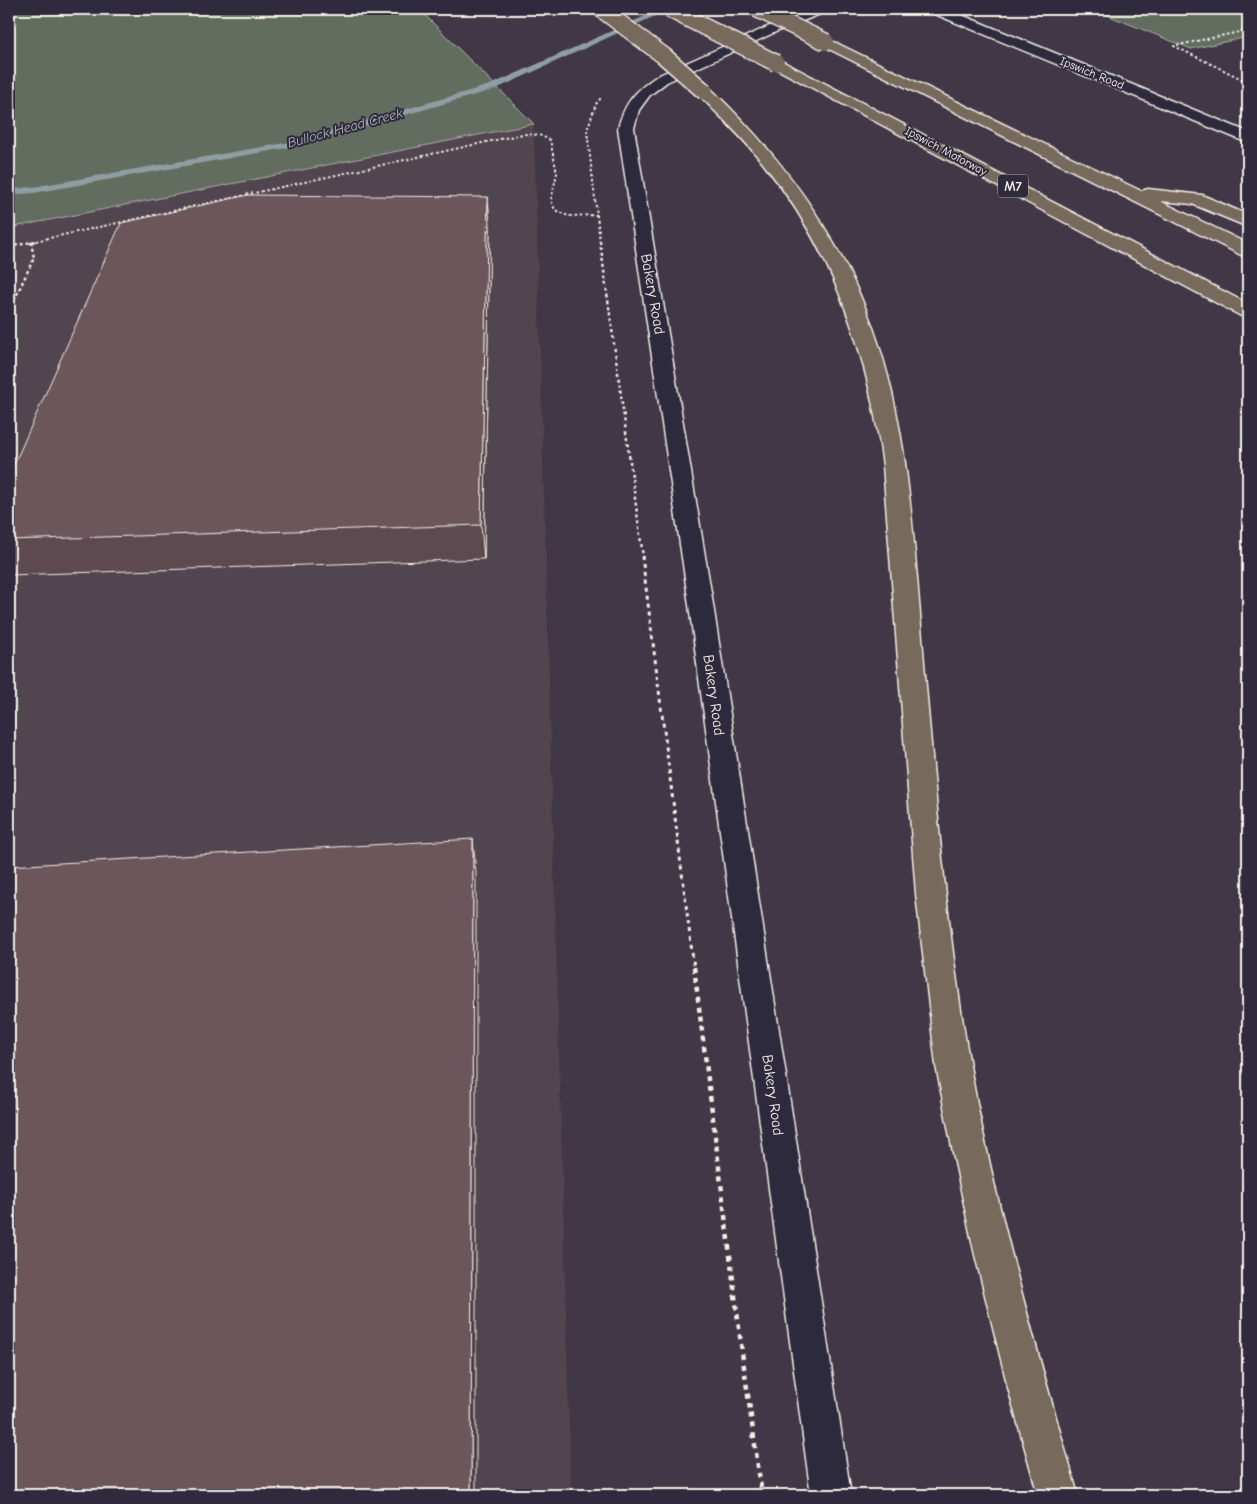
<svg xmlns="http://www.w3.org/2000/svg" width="1257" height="1504" viewBox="0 0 1257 1504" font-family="'Comic Neue',sans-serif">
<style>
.built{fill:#514450}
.green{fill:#626d61;stroke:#abafa4}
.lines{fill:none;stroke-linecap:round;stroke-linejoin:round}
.stream{fill:#909ea4;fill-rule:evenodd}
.street-casing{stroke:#f4f1e8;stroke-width:3}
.secondary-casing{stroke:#f4f1e8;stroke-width:3}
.highway-casing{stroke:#f4f1e8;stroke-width:3}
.path-far3{stroke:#f4f1e8;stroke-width:2;stroke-dasharray:2.5 2.5;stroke-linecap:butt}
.path-far2{stroke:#f4f1e8;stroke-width:2.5;stroke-dasharray:3 3;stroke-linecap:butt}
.path-far1{stroke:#f4f1e8;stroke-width:3;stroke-dasharray:4 4;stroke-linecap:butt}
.path{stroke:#f4f1e8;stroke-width:4.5;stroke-dasharray:5 5;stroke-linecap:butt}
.street{fill:#2f2a3d;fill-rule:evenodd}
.secondary{fill:#2f2a3d;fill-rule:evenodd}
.highway{fill:#77695c;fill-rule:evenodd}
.highway-bridge-casing{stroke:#f4f1e8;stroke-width:19;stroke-linecap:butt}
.highway-bridge{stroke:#77695c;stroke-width:16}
.wall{fill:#5d4a4f;stroke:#f4f1e8}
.shaded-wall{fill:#4c3c40;stroke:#f4f1e8}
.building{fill:#6c565c;stroke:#f4f1e8}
.labels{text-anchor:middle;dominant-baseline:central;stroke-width:4;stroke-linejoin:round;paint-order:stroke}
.far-street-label{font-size:12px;fill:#f4f1e8;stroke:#2f2a3d}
.far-water-label{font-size:14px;font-style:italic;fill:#b1b9bb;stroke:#2f2a3d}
.shield{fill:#2f2a3d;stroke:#b9b5b5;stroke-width:1}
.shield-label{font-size:14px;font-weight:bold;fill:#f4f1e8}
.street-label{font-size:15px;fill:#f4f1e8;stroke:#2f2a3d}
</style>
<rect width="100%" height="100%" fill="#413746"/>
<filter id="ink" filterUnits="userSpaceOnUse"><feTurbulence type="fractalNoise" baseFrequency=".02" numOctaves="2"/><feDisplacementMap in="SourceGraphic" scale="10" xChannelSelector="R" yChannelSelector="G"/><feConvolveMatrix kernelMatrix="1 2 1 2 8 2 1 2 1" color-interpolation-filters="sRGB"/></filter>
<g filter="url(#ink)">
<path class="built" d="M534,124L571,1495H9V228Z"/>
<path class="green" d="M9,9H419L534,124L9,228Z
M1092,9H1248V37L1191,49Z"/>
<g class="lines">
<path class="stream" d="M661,9H670L496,89L292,147L33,193L9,195V189L33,187L291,142L490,85Z"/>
<g class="street-casing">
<path id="street" d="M808,9H827L825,12L778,31L667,82L650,95L639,110L634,128L712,598L851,1495H811L688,598L618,128C625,102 635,91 657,76Z"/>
</g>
<g class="secondary-casing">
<path id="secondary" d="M928,9H947L1248,132V143L930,12Z"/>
</g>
<g class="highway-casing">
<path id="highway" d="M826,38L1141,191L1148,189L1202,195L1248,215V227L1192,204L1160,201L1248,244V257L1241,255L821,45L819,42L821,39Z
M776,58L1248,304V318L1241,316L771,66L768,63L771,60Z
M705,87L711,89C778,153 832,225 867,312C907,412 912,521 921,626C931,747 941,869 958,989C981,1161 1031,1329 1078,1495H1038L1008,1388L974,1251L954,1158L936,1066L916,894L883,465C868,353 834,251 762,162C743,138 721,117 699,95L697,92L699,89Z"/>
</g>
<path class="path-far3" d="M849,9L853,11L862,9
M894,9L905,11
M1248,30L1174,46L1248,82
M31,242L523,134L539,135L550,140L557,173L551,200L555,210L568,216L598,215
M600,242L587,130L596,104L601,98"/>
<path class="path-far2" d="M600,241L643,557
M9,247L36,241
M9,311L34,258L31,242"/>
<path class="path-far1" d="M642,556L694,968"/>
<path class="path" d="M694,967L743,1360L762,1495"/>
<use href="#street" class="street"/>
<use href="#secondary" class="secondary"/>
<use href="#highway" class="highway"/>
<g class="highway-bridge-casing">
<path id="highway-bridge" d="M601,9L664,56L705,92
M669,9L776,63
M757,9L826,42"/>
</g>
<use href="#highway-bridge" class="highway-bridge"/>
</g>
<path class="wall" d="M488,197L490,228L484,559L9,575V476Z"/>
<path class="shaded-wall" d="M488,197L490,228L484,559L481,525Z
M473,839L476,873V1495H471Z"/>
<path class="building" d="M248,195L488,197L481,525L9,540V476L121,223Z
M473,839L471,1495H9V866Z"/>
</g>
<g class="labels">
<g class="far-street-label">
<text transform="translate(1092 73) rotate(22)">Ipswich Road</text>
<text transform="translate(946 151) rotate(28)">Ipswich Motorway</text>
</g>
<g class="far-water-label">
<text transform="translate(345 128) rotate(-15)">Bullock Head Creek</text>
</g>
<rect class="shield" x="998" y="174.5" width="30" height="23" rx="4"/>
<g class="shield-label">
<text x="1013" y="186">M7</text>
</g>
<g class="street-label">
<text transform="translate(653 294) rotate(80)">Bakery Road</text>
<text transform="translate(714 695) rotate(82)">Bakery Road</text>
<text transform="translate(773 1095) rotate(82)">Bakery Road</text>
</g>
</g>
<rect width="1257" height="1504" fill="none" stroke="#2f2a3d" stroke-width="30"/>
<rect x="15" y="15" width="1227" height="1474" fill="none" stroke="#f4f1e8" stroke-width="2" filter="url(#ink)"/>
</svg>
